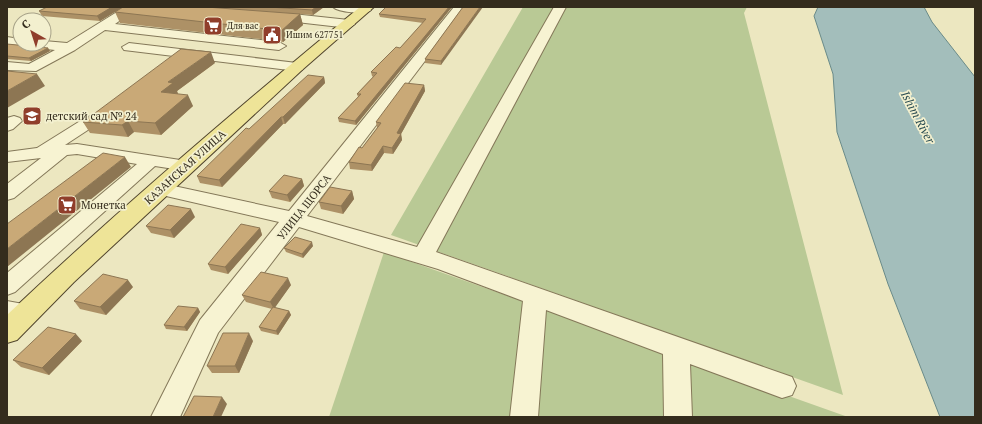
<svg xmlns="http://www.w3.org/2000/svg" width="982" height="424" viewBox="0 0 982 424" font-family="'PT Serif',serif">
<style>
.green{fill:#b9c995}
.water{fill:#a3bebb;stroke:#6a8b89}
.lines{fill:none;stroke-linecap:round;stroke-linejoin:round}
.minor-casing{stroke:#847859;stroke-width:2}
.major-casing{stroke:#51452d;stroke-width:2}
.minor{fill:#f7f3d2;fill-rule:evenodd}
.major{fill:#eee498;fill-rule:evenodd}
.wall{fill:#ad9166}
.shaded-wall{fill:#8d7653}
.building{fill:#c9a977;stroke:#8d7653}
.labels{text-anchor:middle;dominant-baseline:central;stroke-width:3.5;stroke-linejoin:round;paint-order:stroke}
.far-poi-label{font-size:9px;fill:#342c1d;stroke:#f3f0cf;text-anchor:start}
.poi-label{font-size:11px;fill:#342c1d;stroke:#f3f0cf;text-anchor:start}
.street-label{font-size:11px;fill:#342c1d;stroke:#f3f0cf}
.water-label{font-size:12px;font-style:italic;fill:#2c4e53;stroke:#f3f0cf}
</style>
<rect width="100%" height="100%" fill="#ece7c0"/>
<path class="green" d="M523,7H747L744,13L843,395L391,235Z
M384,252L848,417H329Z"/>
<path class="water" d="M818,7H924L932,22L975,77V417H940L888,284L837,132L833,74L814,16Z"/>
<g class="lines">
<g class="minor-casing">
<path id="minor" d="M125,7H139L115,24L279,42L286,46L279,50L105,30L75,50L36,71L7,70V62L29,64L55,50L37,48L30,44H44V41L67,43Z
M333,7H367L371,10C366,15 338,12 333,7Z
M454,7H466L307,216L417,247L554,7H566L436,252L792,377L796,386L792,395L782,398L690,364L692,417H664L663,354L546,310L538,417H510L523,301L438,269L299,227L218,333L180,417H151L200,320L279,222L153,193L150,189L153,185L160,183L289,211Z
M274,12L349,20L355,24L349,28L270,19L268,16L270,13Z
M7,37L20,39V44H26L20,47L7,45Z
M129,43L297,63L302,64L304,67L302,70L297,71L124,50L122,47Z
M14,116L20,118L22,121L13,129L7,131V118Z
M91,116L97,118L99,121L97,124L65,145L77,144L193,162L196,166L193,170L187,171L155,166L15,292L7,295V273L137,164L77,154L67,155L14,198L7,200V184L41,158L7,162V152L37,148L85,118Z
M7,301L34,306L37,313L34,320L25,323L7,321Z"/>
</g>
<g class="major-casing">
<path id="major" d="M360,7H374L302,70L74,282L17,340L7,343V315C120,208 240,106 360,7Z"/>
</g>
<use href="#minor" class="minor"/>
<use href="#major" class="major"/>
</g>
<path class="wall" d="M123,7L100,21L42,16L39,11Z
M123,7H324L313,15L300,14L303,25L283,42L279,41L120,23L115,12Z
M452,7L356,125L339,122L338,118L358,97L357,94L373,77L372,76L371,72L400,48L423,23L380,17L379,14Z
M463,7L441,65L425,63V59Z
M7,44L48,48L50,51L31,61L7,59Z
M215,63L177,91L178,94L193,106L161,135L134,132L128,137L90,133L83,122Z
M324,77L325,83L285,124H283L222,187L200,183L197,176Z
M424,85L425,91L401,134L402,140L393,154L384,153L372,171L350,169L349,162L362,148L377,128L376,122Z
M302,179L304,186L290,202L272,198L269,191Z
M352,191L354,199L343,214L321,209L319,202Z
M195,217L174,238L151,233L146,226Z
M260,228L262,235L228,274L211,270L208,264Z
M313,246L303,258L286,252L284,248Z
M291,285L274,308L289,311L291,315L278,335L261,331L259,327L272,309L246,302L242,295Z
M133,287L106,315L80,309L74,301Z
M198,308L200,312L187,331L166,329L164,325Z
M82,341L49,375L21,367L13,360Z
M253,341L239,373H212L207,366Z"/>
<path class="shaded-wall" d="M112,7H123L100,21L97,16Z
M316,7H324L313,15L312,10Z
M449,7H452L356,125L355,121Z
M480,7H483L441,65V61Z
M300,14L303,25L283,42L280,32Z
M48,48L50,51L31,61L29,58Z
M211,52L215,63L177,91L178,94L161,92L168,82Z
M37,74L45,86L7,108V91Z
M324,77L325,83L285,124L283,117Z
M424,85L425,91L401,134L402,140L393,154L392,148L397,133Z
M188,95L193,106L161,135L155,123Z
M281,117L283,124L222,187L219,180Z
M128,121L134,132L128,137L122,125Z
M383,146L384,153L372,171L371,165Z
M125,157L131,167L7,267V249Z
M302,179L304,186L290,202L287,195Z
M352,191L354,199L343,214L341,206Z
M191,209L195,217L174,238L170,230Z
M260,228L262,235L228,274L225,267Z
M312,242L313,246L303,258L302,254Z
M288,278L291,285L274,309L270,302Z
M128,280L133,287L106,315L100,307Z
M198,308L200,312L187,331L184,327Z
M289,311L291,315L278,335L276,331Z
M249,333L253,341L239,373L235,366Z
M76,334L82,341L49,375L42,368Z
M222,397L227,404L221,417H213Z"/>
<path class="building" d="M47,7H112L97,16L39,11Z
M123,7H206L300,14L280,32L276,30L115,12Z
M269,7H316L312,10Z
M386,7H449L355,121L338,118L361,94H357L377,73L371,72L396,47L400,48L426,19L379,14Z
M463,7H480L441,61L425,59Z
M7,44L48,48L29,58L7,56Z
M181,49L211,52L168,82L173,83L161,92L188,95L155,123L128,121L122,125L83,122Z
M7,71L37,74L7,91Z
M308,75L324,77L283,117H281L219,180L197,176L246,128L249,129Z
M405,83L424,85L397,133L401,134L392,148L383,146L371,165L349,162L359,147L362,148L381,123L376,122Z
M103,153L125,157L7,249V224Z
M284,175L302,179L287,195L269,191Z
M330,187L352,191L341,206L319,202Z
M168,205L191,209L170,230L146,226Z
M241,224L260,228L225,267L208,264Z
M295,237L312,242L302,254L284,248Z
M261,272L288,278L270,302L242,295Z
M103,274L128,280L100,307L74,301Z
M178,306L198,308L184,327L164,325Z
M273,307L289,311L276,331L259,327Z
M48,327L76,334L42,368L13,360Z
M223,333H249L235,366H207Z
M194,396L222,397L213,417H183Z"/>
<defs>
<g id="supermarket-square" transform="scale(1)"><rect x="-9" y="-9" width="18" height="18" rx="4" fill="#903e2b" stroke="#f3f0cf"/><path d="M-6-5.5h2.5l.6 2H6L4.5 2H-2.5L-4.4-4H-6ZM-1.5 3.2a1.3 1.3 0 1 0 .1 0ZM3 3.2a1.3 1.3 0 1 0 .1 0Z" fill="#fff"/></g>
<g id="civic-square" transform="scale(1)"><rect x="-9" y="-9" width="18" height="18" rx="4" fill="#903e2b" stroke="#f3f0cf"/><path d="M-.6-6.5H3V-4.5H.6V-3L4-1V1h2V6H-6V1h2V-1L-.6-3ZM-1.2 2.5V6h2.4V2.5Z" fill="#fff"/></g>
<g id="school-square" transform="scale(1)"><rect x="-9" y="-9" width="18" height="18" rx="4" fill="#903e2b" stroke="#f3f0cf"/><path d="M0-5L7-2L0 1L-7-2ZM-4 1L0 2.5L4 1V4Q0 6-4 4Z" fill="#fff"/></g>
</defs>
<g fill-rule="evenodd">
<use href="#supermarket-square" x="213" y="26"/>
<use href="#civic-square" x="272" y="35"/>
<use href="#school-square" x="32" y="116"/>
<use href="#supermarket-square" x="67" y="205"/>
</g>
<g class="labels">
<g class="far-poi-label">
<text x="227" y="26">Для вас</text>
<text x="286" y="35">Ишим 627751</text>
</g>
<g class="poi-label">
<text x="46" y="116">детский сад № 24</text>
<text x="81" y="205">Монетка</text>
</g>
<g class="street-label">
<text transform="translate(185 167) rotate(-42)">КАЗАНСКАЯ УЛИЦА</text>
<text transform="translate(304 207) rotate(-52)">УЛИЦА ЩОРСА</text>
</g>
<g class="water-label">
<text transform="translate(918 117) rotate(62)">Ishim River</text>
</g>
</g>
<rect width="982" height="424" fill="none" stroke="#342c1d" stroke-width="16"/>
<g transform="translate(32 32) rotate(321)"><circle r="19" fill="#f3f0cf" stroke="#a7a288"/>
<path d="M0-3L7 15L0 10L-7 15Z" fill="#903e2b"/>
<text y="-6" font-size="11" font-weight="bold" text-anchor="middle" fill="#342c1d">С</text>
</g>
</svg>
